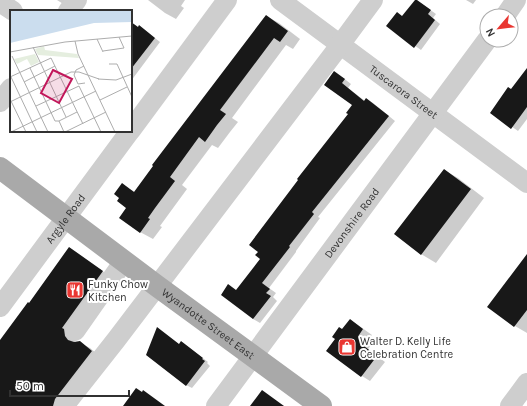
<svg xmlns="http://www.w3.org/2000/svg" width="527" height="406" viewBox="0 0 527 406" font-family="Karla,sans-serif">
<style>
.shadow{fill:#0003}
.building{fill:#181818}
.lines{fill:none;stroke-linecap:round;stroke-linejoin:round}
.minor{stroke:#cecece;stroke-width:20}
.major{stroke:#a9a9a9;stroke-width:22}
.labels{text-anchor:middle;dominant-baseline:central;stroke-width:4;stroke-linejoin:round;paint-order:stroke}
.street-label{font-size:11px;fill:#313131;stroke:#fff}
.poi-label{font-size:11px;fill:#313131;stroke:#fff;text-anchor:start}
.inset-road{fill:none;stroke:#adadad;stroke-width:1}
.view{fill:#c2185b;fill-opacity:0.15;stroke:#c2185b;stroke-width:2}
.inset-edge{fill:none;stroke:#313131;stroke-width:2}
</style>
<rect width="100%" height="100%" fill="#fff"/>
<path class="shadow" d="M57,0H78L71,9Z
M148,0H185L181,6L184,8L176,19L165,13Z
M466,0H476L473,4Z
M422,4L436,14L433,18L440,24L421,50L387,26L403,17Z
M266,16L279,23L300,39L293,49L286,45L232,118L238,122L230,132L218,148L212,145L182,185L187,189L168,215L160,226L162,227L153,239L140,232L128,208L120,198L122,185L135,192Z
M131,22L138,27L139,26L145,30L160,42L131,81Z
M527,69V119L518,131L491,112L512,90Z
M342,77L351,84L348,88L365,101L367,99L373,103L395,121L318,217L320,218L296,251V252L269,288L276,293L273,297L277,301L260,323L253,319L222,294L229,286L237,291L261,258L349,114L354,105L326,85Z
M444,170L458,178L484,198L436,263L421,254Z
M70,248L79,254L112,278L74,336L75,343L79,342L90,348L102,358L64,406H0V341L29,304Z
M527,256V333L515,326L489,307Z
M350,320L358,325L372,335L367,341L372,344L368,349L385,362L370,381L362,376L327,350Z
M187,346L208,362L207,363L210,366L192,388L186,385Z"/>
<path class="building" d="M415,0H417L431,10L428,14L435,20L414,48L386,26L397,12L402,16Z
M266,15L288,31L280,42L274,38L220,110L226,114L217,125L205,142L199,137L170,177L175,181L155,208L148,218L150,219L140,233L119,218L126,208L117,201L119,198L114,194L122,183L134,192L153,166L152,165Z
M131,22L138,27L139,25L155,38L131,69Z
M527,68V107L511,129L490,113L508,87L511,89Z
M334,71L345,79L342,83L364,101L366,98L389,116L312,212L314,214L289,246L290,247L262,283L270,289L266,293L271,296L253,319L221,295L228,284L236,290L260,259L255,255L258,252L249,245L298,180L297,179L348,114L346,113L352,105L324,85Z
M444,169L471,189L421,255L394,234Z
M69,247L103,271L62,328L64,329L65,336L68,340L74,342L80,341L92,351L55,399L53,406H0V340L28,302L29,303Z
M527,254V310L514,327L487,307Z
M350,319L363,329L359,335L364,338L360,343L377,356L361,377L326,351L335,339L332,337L339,327L342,329Z
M157,327L179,344L181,341L203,358L202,359L205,361L186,386L146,355Z
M136,388L142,392L143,390L165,406H123Z
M262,390L284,406H250Z"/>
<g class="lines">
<g class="minor">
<path id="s1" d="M280,0L527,183"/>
<path d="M7,7L13,11"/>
<path d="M68,11L77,0"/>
<path d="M505,16L516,0"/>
<path d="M0,102L11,88"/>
<path d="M131,130L227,0"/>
<path id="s2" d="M0,307L130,131"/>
<path d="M75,331L124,261"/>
<path d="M64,406L116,340L334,53L373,0"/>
<path id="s3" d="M216,406L487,40"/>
<path d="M510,406L527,383"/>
</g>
<path class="major" id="s4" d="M0,168L157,286L321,406"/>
</g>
<defs>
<g id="restaurant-square" transform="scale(0.9)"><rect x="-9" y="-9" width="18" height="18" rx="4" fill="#e93732" stroke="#fff"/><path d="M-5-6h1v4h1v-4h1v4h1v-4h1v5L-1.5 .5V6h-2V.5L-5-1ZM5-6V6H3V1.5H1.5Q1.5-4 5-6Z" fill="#fff"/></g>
<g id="shop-square" transform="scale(0.9)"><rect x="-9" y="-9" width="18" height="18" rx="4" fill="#e93732" stroke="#fff"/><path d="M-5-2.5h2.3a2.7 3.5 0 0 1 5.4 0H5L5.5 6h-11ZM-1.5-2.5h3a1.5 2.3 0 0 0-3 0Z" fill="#fff"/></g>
</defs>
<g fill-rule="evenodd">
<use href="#restaurant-square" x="75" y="290"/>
<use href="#shop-square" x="347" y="347"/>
</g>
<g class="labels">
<g class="street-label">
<text stroke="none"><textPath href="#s1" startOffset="154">Tuscarora Street</textPath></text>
<text stroke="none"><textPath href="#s2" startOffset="110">Argyle Road</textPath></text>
<text stroke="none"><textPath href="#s3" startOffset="228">Devonshire Road</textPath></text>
<text stroke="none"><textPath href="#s4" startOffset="260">Wyandotte Street East</textPath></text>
</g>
<g class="poi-label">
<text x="88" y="284">Funky Chow<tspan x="88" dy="13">Kitchen</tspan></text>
<text x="360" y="341">Walter D. Kelly Life<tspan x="360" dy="13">Celebration Centre</tspan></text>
</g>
</g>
<g transform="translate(10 10)">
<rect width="122" height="122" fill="#fff"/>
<path d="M34,36L35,40L67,44L69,48L28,45L25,39ZM25,44L29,52L21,56L17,49L7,54L4,49Z" fill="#e5eedf"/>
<path d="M0,0H122V12L84,13L0,33Z" fill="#cbddee"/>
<path class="inset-road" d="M87,29L93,42M65,31L68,44L105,122M23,37L56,107M93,41L114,38L109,27M0,42L55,32L122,26M2,46L38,122M99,54H107L122,87M74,56L66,60L64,65L68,74L75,73M20,58L45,111H49M0,67L41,48L73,114M1,67L27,122M88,69L106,70L122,64M14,72L45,56M0,89L16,122M90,90L117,77M0,92L61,62H69L89,69M26,96L69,76L91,122M49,111L67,102M49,111L54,122M1,122L86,81M55,122L96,102"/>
<path class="view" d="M43,60L62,69L49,93L31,83Z"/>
<rect width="122" height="122" class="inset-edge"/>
</g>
<g transform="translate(499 28) rotate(242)"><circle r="19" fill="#ffffff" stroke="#adadad"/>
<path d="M0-3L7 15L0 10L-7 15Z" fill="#e93732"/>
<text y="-6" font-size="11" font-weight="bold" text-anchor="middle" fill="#313131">N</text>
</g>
<path d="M10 390v6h119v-6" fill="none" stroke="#313131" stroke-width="2"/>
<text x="16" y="390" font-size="12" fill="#313131" stroke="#ffffff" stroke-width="3" paint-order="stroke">50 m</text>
</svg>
